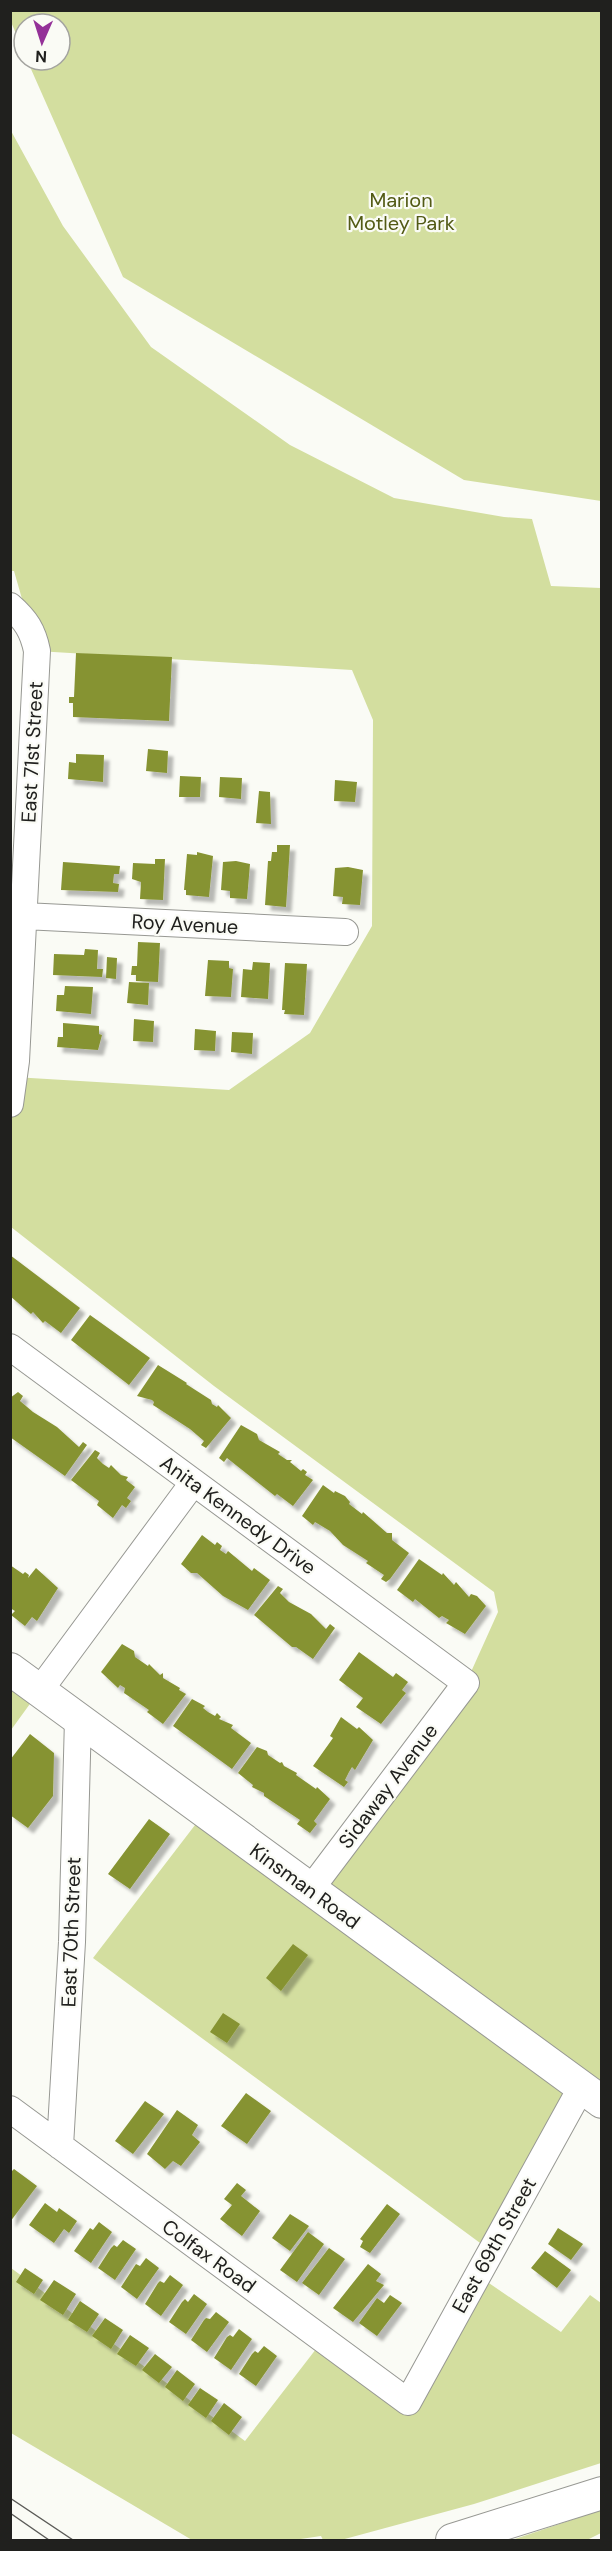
<svg xmlns="http://www.w3.org/2000/svg" width="612" height="2551" viewBox="0 0 612 2551" font-family="'DM Sans',sans-serif">
<style>
.green{fill:#d3de9f}
.building{fill:#869332;filter:url(#shadow)}
.lines{fill:none;stroke-linecap:round;stroke-linejoin:round}
.minor-casing{stroke:#979893;stroke-width:28}
.major-casing{stroke:#979893;stroke-width:34}
.minor{stroke:#fff;stroke-width:26}
.major{stroke:#fff;stroke-width:32}
.tram{stroke:#5b5b58;stroke-width:1.5}
.labels{text-anchor:middle;dominant-baseline:central;stroke-width:4.5;stroke-linejoin:round;paint-order:stroke}
.park-label{font-size:20px;fill:#525a15;stroke:#fafbf5}
.street-label{font-size:20px;fill:#20201e;stroke:#fafbf5}
</style>
<defs>
<filter id="shadow"><feDropShadow dx="5.5" dy="5.5" stdDeviation="1.5" flood-color="#0004"/></filter>
</defs>
<rect width="100%" height="100%" fill="#fafbf5"/>
<path class="green" d="M10,11H601V501L464,480L123,277L27,60H60V24H24V52L11,22Z
M10,129L63,226L151,347L290,445L394,498L504,517L532,519L551,586L601,588V2102L581,2088L491,2251L93,1958L205,1812L310,1890L466,1683L498,1612L494,1592L214,1386L11,1227L10,1104L14,1077L229,1090L310,1033L372,926L373,720L352,670L37,651L14,571H11Z
M11,1669L40,1690L11,1730Z
M11,2268L245,2441L323,2340L407,2402L477,2275L561,2332L590,2295L601,2303V2463L474,2504L341,2540H323L321,2536L294,2540H192L11,2433Z
M601,2510V2533L587,2540H512Z"/>
<path class="building" d="M76,653L172,657L169,721L73,717V703H69V697H74Z
M148,749L168,751L167,773L146,771Z
M76,754L104,755L103,782L68,779L69,762L76,763Z
M180,776L201,777L200,797H179Z
M220,777L242,778L241,799L219,797Z
M335,780L357,782L355,802L334,801Z
M259,791L270,792L271,824L256,823Z
M277,845H290L286,907L265,905L268,861H271L272,852H277Z
M197,852L213,856L209,897L186,895V890H184L187,854L197,855Z
M155,859H165L163,900L140,899L141,882L132,879L133,863L155,864Z
M236,861L250,864L247,899L230,898V891L221,890L223,862Z
M63,862L120,866L119,874H114L113,883L119,884L118,892L61,890Z
M348,867L363,870L360,905L342,904L343,897L333,896L335,868Z
M138,942L160,943L158,982L136,981V975H131L132,966H137Z
M85,949L98,950L97,969H103L102,977L53,975L54,954L84,955Z
M107,957L117,958L116,979L106,978Z
M208,960L229,961V968L233,969L231,997L205,996Z
M253,962L270,963L268,999L241,997L243,969L252,970Z
M285,963L307,964L304,1015L284,1014L285,1010H282Z
M129,982L149,983L148,1005L127,1003Z
M65,986L93,987L91,1014L56,1011L57,995H64Z
M134,1019L154,1021L153,1042L133,1041Z
M63,1023L99,1026V1034L102,1035L98,1050L57,1047L58,1037H63Z
M195,1029L216,1031L215,1051L194,1050Z
M232,1032L253,1033L252,1054L231,1052Z
M10,1255L80,1308L61,1333L45,1321L43,1323L33,1312L31,1314L10,1296Z
M90,1315L150,1358L129,1385L71,1340Z
M158,1365L187,1383L186,1384L211,1400L212,1404L217,1407L218,1405L231,1418L206,1448L201,1445L204,1441L190,1429L153,1405L154,1402L152,1400L137,1396Z
M18,1392L23,1396L20,1401L33,1412L57,1427L79,1447L83,1442L87,1445L65,1476L10,1437V1398Z
M241,1425L257,1434L259,1440L280,1452L278,1454L287,1460H292L290,1462L301,1471L303,1469L307,1472L305,1475L313,1480L293,1506L277,1494L275,1496L227,1458L224,1462L219,1458Z
M95,1450L100,1453L97,1458L103,1464L109,1468L111,1465L121,1475L128,1477L126,1480L135,1487L127,1498L131,1501L126,1508L122,1505L113,1518L97,1505L99,1501L71,1480Z
M323,1485L334,1493L335,1491L345,1496L350,1502L349,1504L362,1514L363,1512L387,1533H392V1540L409,1553L390,1579L386,1582L381,1579L384,1575L366,1563L368,1561L343,1545L330,1531L315,1522L313,1525L302,1516Z
M202,1535L215,1545L217,1542L222,1546L220,1550L226,1554L228,1551L252,1571L254,1568L270,1580L248,1610L223,1596L197,1573H191L181,1564Z
M419,1559L442,1575L443,1573L454,1585L456,1582L469,1597L471,1594L477,1596L486,1606L465,1634L446,1623L449,1620L442,1616L439,1618L415,1599L413,1602L397,1590Z
M10,1565L23,1574L25,1572L29,1575L28,1578L36,1568L58,1588L37,1621L32,1617L25,1626L11,1615L15,1611L10,1608Z
M278,1586L283,1589L280,1593L289,1602L311,1614L326,1629L330,1624L335,1628L313,1659L296,1647H292L254,1615Z
M122,1644L134,1651L135,1657L148,1666L149,1664L160,1675L163,1673V1678L180,1688L179,1690L186,1694L163,1724L147,1712L149,1710L124,1693L125,1688L120,1685L118,1688L101,1672Z
M359,1652L393,1677L396,1673L408,1682L402,1690L406,1693L381,1724L356,1707L363,1698L339,1680Z
M192,1699L205,1706L203,1708L208,1712L215,1716L217,1713L221,1717L219,1719L233,1725L231,1728L251,1743L232,1769L173,1726Z
M341,1717L357,1729L359,1727L373,1740L355,1770L352,1767L349,1772L345,1780L348,1782L344,1787L313,1766L333,1738L330,1736Z
M30,1734L54,1753L53,1796L28,1828L10,1815V1760Z
M257,1747L267,1751L268,1755L280,1763L282,1762L284,1766L297,1773L296,1775L316,1789L317,1787L330,1799L314,1821L317,1824L310,1833L297,1824L300,1820L264,1796V1793L252,1787L253,1785L238,1773Z
M149,1819L170,1834L130,1889L108,1874Z
M293,1944L308,1955L281,1991L266,1978Z
M223,2013L240,2024L227,2043L210,2032Z
M246,2093L271,2111L247,2144L221,2126Z
M145,2101L164,2114L133,2154L115,2141Z
M177,2110L198,2125L192,2135L200,2142L181,2166L173,2161L165,2169L147,2154Z
M14,2169L37,2186L10,2222V2173Z
M237,2183L246,2190L241,2196L260,2211L242,2236L220,2219L232,2205L224,2199Z
M45,2203L57,2212L59,2208L77,2221L69,2233L64,2229L54,2243L29,2225Z
M387,2204L400,2214L370,2253L360,2247L363,2241L360,2239Z
M290,2214L309,2226L290,2251L272,2238Z
M99,2222L112,2232L91,2263L74,2251L90,2228L93,2230Z
M558,2228L583,2244L571,2260L548,2244Z
M308,2232L324,2244L297,2282L280,2270Z
M123,2240L136,2249L115,2280L98,2268L111,2248L114,2245L117,2247Z
M329,2248L345,2259L319,2295L302,2283Z
M545,2251L571,2270L557,2288L531,2268Z
M146,2258L159,2268L137,2299L121,2287L134,2267L136,2264L140,2266Z
M368,2264L381,2274L376,2281L384,2285L353,2322L333,2308Z
M25,2268L43,2280L34,2294L16,2282Z
M170,2275L183,2285L161,2316L145,2304L158,2283L160,2281L164,2283Z
M54,2280L76,2294L63,2315L40,2300Z
M194,2294L207,2304L186,2334L169,2322L182,2302L185,2299L188,2302Z
M390,2295L402,2303L377,2336L359,2323L377,2298L384,2303Z
M80,2301L99,2314L87,2332L68,2320Z
M216,2312L229,2322L207,2352L191,2340L204,2320L206,2318L210,2319Z
M105,2318L123,2330L111,2349L92,2336Z
M239,2329L252,2339L231,2370L214,2358L227,2337L230,2335L233,2337Z
M130,2335L149,2348L136,2366L117,2354Z
M264,2346L277,2356L256,2386L239,2374L252,2354L255,2351L258,2353Z
M155,2354L172,2367L159,2383L142,2370Z
M177,2370L195,2384L183,2401L165,2387Z
M200,2388L218,2400L206,2418L188,2405Z
M224,2403L242,2417L229,2435L211,2421Z"/>
<g class="lines">
<g class="minor-casing">
<path id="minor" d="M10,606C26,620 33,631 37,651L16,1061L10,1104
M24,916L345,932
M10,1347L466,1683L310,1890
M40,1690L193,1483
M10,2109L408,2402L581,2088
M60,2146L72,1942L78,1719"/>
</g>
<g class="major-casing">
<path id="major" d="M10,1669L602,2102
M452,2540L602,2493"/>
</g>
<use href="#minor" class="minor"/>
<use href="#major" class="major"/>
<path class="tram" d="M10,2498L73,2540
M10,2513L49,2540"/>
</g>
<g class="labels">
<g class="park-label">
<text x="401" y="200">Marion<tspan x="401" dy="23">Motley Park</tspan></text>
</g>
<g class="street-label">
<text transform="translate(32 752) rotate(-87)">East 71st Street</text>
<text transform="translate(185 924) rotate(3)">Roy Avenue</text>
<text transform="translate(238 1515) rotate(36)">Anita Kennedy Drive</text>
<text transform="translate(388 1786) rotate(-53)">Sidaway Avenue</text>
<text transform="translate(305 1886) rotate(36)">Kinsman Road</text>
<text transform="translate(71 1932) rotate(-88)">East 70th Street</text>
<text transform="translate(494 2245) rotate(-61)">East 69th Street</text>
<text transform="translate(209 2256) rotate(36)">Colfax Road</text>
</g>
</g>
<rect width="612" height="2551" fill="none" stroke="#20201e" stroke-width="24"/>
<g transform="translate(42 42) rotate(183)"><circle r="28" fill="#fafbf5" stroke="#a3a39f" stroke-width="1.5"/>
<path d="M0-4.5L10 22L0 15L-10 22Z" fill="#943198"/>
<text y="-9" font-size="16" font-weight="bold" text-anchor="middle" fill="#20201e">N</text>
</g>
</svg>
